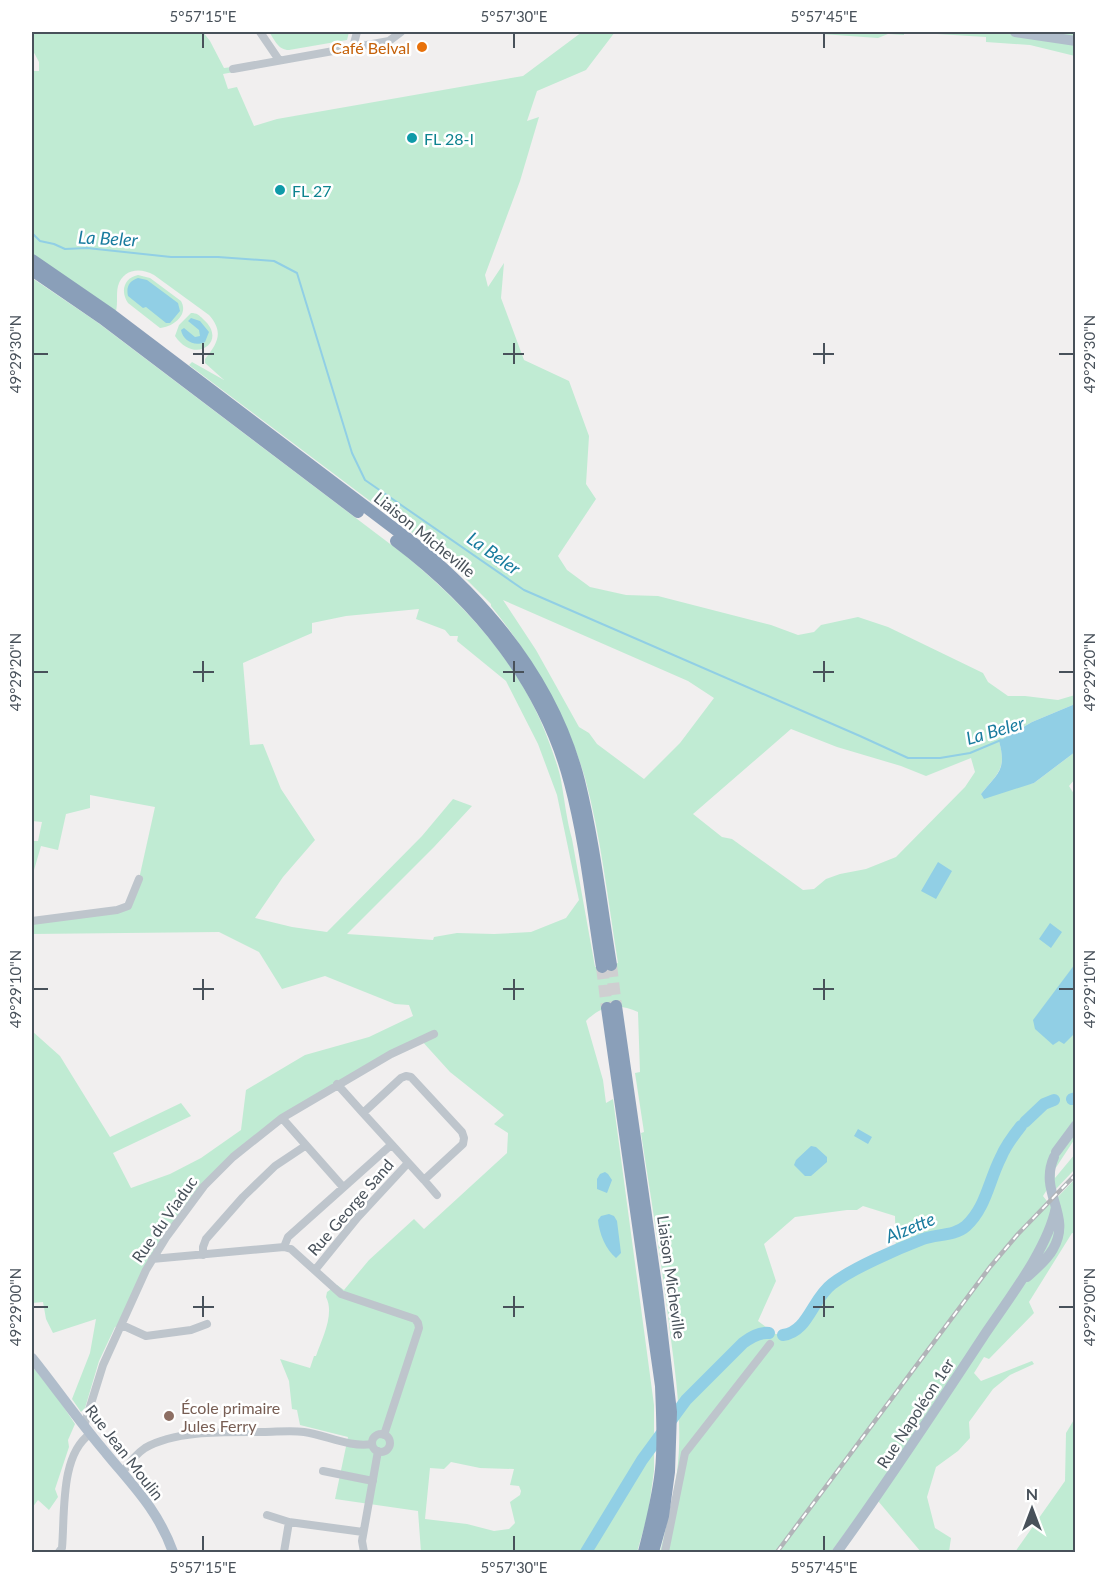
<svg xmlns="http://www.w3.org/2000/svg" width="1107" height="1584" viewBox="0 0 1107 1584" font-family="Lato,sans-serif">
<style>
.green{fill:#c0ebd3;fill-rule:evenodd}
.water{fill:#91cfe5}
.lines{fill:none;stroke-linecap:round;stroke-linejoin:round}
.stream{stroke:#91cfe5;stroke-width:2}
.river{stroke:#91cfe5;stroke-width:12}
.highway-tunnel{stroke:#cfcfd1;stroke-width:12;stroke-dasharray:12 6;stroke-linecap:butt}
.minor{stroke:#bec5cc;stroke-width:8}
.major{stroke:#b0bdcb;stroke-width:10}
.highway{stroke:#8a9fb9;stroke-width:12}
.rail-casing{stroke:#b1b4b8;stroke-width:4.5}
.rail{stroke:#fff;stroke-width:2;stroke-dasharray:7;stroke-linecap:butt}
.ticks{fill:none;stroke:#48515a;stroke-width:2}
.food-dot{fill:#e8710a;stroke:#fff;stroke-width:2}
.culture-dot{fill:#0f9aa8;stroke:#fff;stroke-width:2}
.education-dot{fill:#8d6e63;stroke:#fff;stroke-width:2}
.labels{text-anchor:middle;dominant-baseline:central;stroke-width:5;stroke-linejoin:round;paint-order:stroke}
.food-label{font-size:16px;fill:#c56008;stroke:#fff;text-anchor:end}
.culture-label{font-size:16px;fill:#0d838f;stroke:#fff;text-anchor:start}
.street-label{font-size:16px;fill:#48515a;stroke:#fff}
.education-label{font-size:16px;fill:#785e54;stroke:#fff;text-anchor:start}
.water-label{font-size:18px;font-style:italic;fill:#187b9e;stroke:#fff}
.neatline{fill:none;stroke:#48515a;stroke-width:2}
.ticks-label{font-size:15px;text-anchor:middle;fill:#48515a}
</style>
<rect width="100%" height="100%" fill="#f1efef"/>
<path class="green" d="M32,32H203L210,41L224,68L232,67L234,72L223,74L228,89L237,87L254,126L277,119L523,76L582,32H615L586,70L537,91L527,121L539,117L520,181L485,275L488,287L504,263L501,298L524,360L569,381L589,436L586,484L596,499L558,556L567,570L590,587L626,595L658,596L771,625L798,635L814,632L821,625L858,617L888,627L983,673L988,682L1008,696H1025L1058,700L1075,695V704L1032,722L999,741C1007,769 998,773 981,794L1034,783L1075,752V779L1069,786L1076,797V1137L1055,1169V1178L1075,1154V1169L1056,1189L1053,1180L1043,1196L1050,1205L1075,1179L1076,1234L1072,1233L1029,1302L1034,1313L989,1359L984,1357L974,1373L981,1381L1032,1361L1034,1364L1010,1375L993,1389L969,1422L970,1438L958,1451L936,1467L927,1497L935,1528L951,1538L949,1552H921L873,1495L831,1552H660C667,1526 673,1499 677,1472C683,1426 676,1378 670,1332C662,1265 651,1199 641,1133L644,1132L635,1073L640,1072L638,1012C619,1003 601,1005 586,1021L603,1080L606,1103L613,1099L654,1405V1471L648,1514L637,1552H421L418,1511L335,1499L348,1437L300,1425L297,1410L292,1409L289,1381L280,1359L310,1368L314,1356H316C322,1339 335,1314 326,1297L327,1292L337,1285L344,1290L369,1260L414,1219L424,1229L507,1153L508,1133L494,1124L504,1115L450,1072L421,1040L337,1084L233,1157L167,1236L122,1325L115,1327L99,1361L85,1408L81,1412L72,1399L90,1353L96,1319L53,1333L46,1319L43,1302L32,1303V1260L33,1255H32V1031L60,1056L110,1137L181,1103L191,1116L113,1153L131,1188L170,1174L201,1158L241,1130L246,1090L305,1055L369,1037L413,1016L409,1005L395,1004L325,976L282,989L259,952L219,932L32,934V921L128,906L139,879L155,807L90,795V808L66,814L58,850L41,846L32,877V841H38L42,822L32,821V278L97,322L406,556C467,607 522,666 549,742C554,756 560,771 562,786C565,804 567,821 572,839L595,967H605L618,963C608,901 601,837 585,778C566,714 532,657 491,606V604L450,563L426,543L189,365L192,362L224,380L205,363V359C218,343 224,332 209,315L154,275C140,267 123,269 118,286C116,294 118,302 116,311L32,254V71H39V62L32,49ZM503,600L688,681L714,698L680,743L644,779L597,744L589,733L579,727L536,650ZM419,609L416,619L445,630L450,636H458L457,641L506,681L538,744L557,795L579,900L566,918L531,932L494,934L457,933L434,937L433,940L347,934L434,847L472,806L453,799L422,836L327,932L292,927L255,918L283,877L315,840L281,789L263,744L250,745L243,663L312,633V623L346,616ZM791,729L837,747L901,766L926,776L971,758L975,772L965,787L896,857L866,869L840,874L826,879L814,889L803,890L732,839L722,837L693,814ZM863,1206L895,1216L896,1252C868,1265 836,1275 817,1300C810,1310 805,1329 792,1333C785,1336 777,1334 769,1333L770,1330L758,1321L776,1281L764,1244L795,1217L847,1210H857ZM451,1462L480,1468L514,1469L510,1485L519,1486L521,1491L520,1495L510,1502L515,1523L509,1529L494,1531L467,1524L425,1519L430,1468L444,1469Z
M269,32H349L347,40L289,50C278,50 275,40 269,32Z
M793,32H1058L1075,34V56L1030,45L986,42V37L904,32V35L888,34L878,38Z
M138,275L150,278L181,301C189,315 173,327 160,328L128,303C120,291 124,278 138,275Z
M191,313C197,313 199,315 203,319C229,341 195,366 175,336L179,325Z
M32,1366L57,1397L75,1424L68,1440L69,1447L55,1489L58,1497L49,1510L38,1500L32,1508Z
M1075,1418V1548L1072,1552H1015L1065,1481L1066,1433Z"/>
<path class="water" d="M138,278L147,280L178,303L180,311L170,323H166L146,307L143,308L128,296C126,287 129,281 138,278Z
M191,318L200,321L209,332L205,342C195,347 183,341 181,330L184,328L195,337L200,336L199,330L188,321Z
M1075,704V752L1034,783L984,799L981,794C998,773 1007,770 999,741L1032,722Z
M938,862L952,871L936,899L921,891Z
M1050,923L1062,932L1051,948L1039,939Z
M1075,964V1033L1064,1044L1059,1041L1053,1045L1035,1029L1033,1020Z
M858,1129L872,1137L868,1144L854,1136Z
M811,1146L816,1147L827,1157V1162L811,1176H805L794,1165L796,1160Z
M605,1172L608,1174L612,1180L607,1193L597,1189V1179L600,1174Z
M609,1214L614,1216L617,1221L621,1253L616,1258C606,1250 599,1233 598,1220L601,1216Z"/>
<g class="lines">
<path class="stream" d="M32,233L40,241L54,244L65,249L87,248L171,257H218L274,261L297,273L352,453L365,480L524,590L860,736L908,758H940L970,753L1001,740"/>
<path class="river" d="M1072,1099L1076,1098
M1025,1122L1044,1104L1054,1100
M783,1335C808,1332 812,1299 832,1284C853,1268 897,1249 923,1239C936,1234 955,1236 966,1226C986,1208 989,1180 1001,1157C1006,1145 1013,1136 1021,1126
M586,1552L642,1460L686,1400L743,1343C751,1337 759,1332 769,1333"/>
<path class="highway-tunnel" d="M611,965L616,1006
M602,967L607,1008"/>
<path class="minor" d="M260,32L279,60
M353,47L357,32
M233,69L389,41L401,32
M32,921L117,910L128,906L139,879
M406,1076L411,1077L462,1132L464,1138L463,1144L424,1180L363,1113L401,1078Z
M337,1084L363,1113
M282,1118L343,1187
M424,1180L437,1195
M284,1247L288,1237L391,1145
M203,1255V1247L206,1239L243,1197L275,1166L305,1146
M152,1259L284,1247L291,1249L341,1294L415,1319L418,1323L419,1328L384,1435
M315,1270L358,1217L408,1163
M122,1325L146,1336L191,1330L207,1324
M84,1426L103,1365L146,1270L167,1236L204,1186L233,1157L282,1118L391,1054L434,1034
M372 1443a9 9 0 1 1 18 0a9 9 0 1 1-18 0Z
M323,1471L373,1481
M123,1472C129,1463 136,1454 145,1448C176,1430 227,1432 263,1432C276,1432 291,1430 304,1432C326,1435 350,1448 372,1444
M267,1515L289,1522L363,1532
M59,1552L62,1548C65,1513 60,1455 90,1434
M284,1552L289,1522
M364,1552L362,1541L378,1451
M665,1552L685,1453L770,1344"/>
<path class="major" d="M1015,32L1076,41
M1056,1152L1076,1125
M1027,1277C1036,1269 1047,1260 1053,1249C1073,1215 1038,1193 1054,1157
M32,1358C57,1389 80,1423 106,1453C133,1486 158,1510 173,1552
M837,1552C888,1482 935,1410 983,1337C1007,1301 1048,1249 1056,1207"/>
<path class="highway" d="M32,260L112,315L420,548C494,610 555,687 579,781C594,842 601,904 611,965
M32,270L102,318L358,512
M396,541C477,602 544,683 570,783C586,843 592,906 602,967
M616,1006L657,1292L671,1412L669,1472L663,1516L653,1552
M607,1008L661,1386C662,1414 664,1442 661,1470C658,1498 651,1525 644,1552"/>
<g class="rail-casing">
<path id="rail" d="M777,1552L990,1267L1018,1234L1076,1174"/>
</g>
<use href="#rail" class="rail"/>
</g>
<path class="ticks" d="M203,33V48M514,33V48M824,33V48M203,343V364M514,343V364M824,343V364M33,354H48M193,354H214M503,354H524M813,354H834M1059,354H1074M203,661V682M514,661V682M824,661V682M33,672H48M193,672H214M503,672H524M813,672H834M1059,672H1074M203,979V1000M514,979V1000M824,979V1000M33,989H48M193,989H214M503,989H524M813,989H834M1059,989H1074M203,1296V1317M514,1296V1317M824,1296V1317M33,1307H48M193,1307H214M503,1307H524M813,1307H834M1059,1307H1074M203,1536V1551M514,1536V1551M824,1536V1551"/>
<circle class="food-dot" cx="422" cy="47" r="6"/>
<g class="culture-dot">
<circle cx="412" cy="138" r="6"/>
<circle cx="280" cy="190" r="6"/>
</g>
<circle class="education-dot" cx="169" cy="1416" r="6"/>
<g class="labels">
<g class="food-label">
<text x="410" y="47">Café Belval</text>
</g>
<g class="culture-label">
<text x="424" y="138">FL 28-I</text>
<text x="292" y="190">FL 27</text>
</g>
<g class="street-label">
<text transform="translate(425 534) rotate(39)">Liaison Micheville</text>
<text transform="translate(350 1207) rotate(-49)">Rue George Sand</text>
<text transform="translate(164 1219) rotate(-55)">Rue du Viaduc</text>
<text transform="translate(672 1277) rotate(82)">Liaison Micheville</text>
<text transform="translate(915 1413) rotate(-57)">Rue Napoléon 1er</text>
<text transform="translate(125 1452) rotate(52)">Rue Jean Moulin</text>
</g>
<g class="education-label">
<text x="181" y="1407">École primaire<tspan x="181" dy="18">Jules Ferry</tspan></text>
</g>
<g class="water-label">
<text transform="translate(108 238) rotate(3)">La Beler</text>
<text transform="translate(494 553) rotate(35)">La Beler</text>
<text transform="translate(995 730) rotate(-16)">La Beler</text>
<text transform="translate(910 1227) rotate(-22)">Alzette</text>
</g>
</g>
<rect width="1107" height="1584" fill="none" stroke="#ffffff" stroke-width="66"/>
<g transform="translate(1032 1509)" stroke="#ffffff" stroke-width="4.5" paint-order="stroke">
<path d="M0-4.5L10 22L0 15L-10 22Z" fill="#48515a"/>
<text y="-9" font-size="16" font-weight="bold" text-anchor="middle" fill="#48515a">N</text>
</g>
<rect x="33" y="33" width="1041" height="1518" class="neatline"/>
<g class="ticks-label">
<text x="203" y="22">5°57'15"E</text>
<text x="514" y="22">5°57'30"E</text>
<text x="824" y="22">5°57'45"E</text>
<text transform="translate(16 354) rotate(-90)" y="5">49°29'30"N</text>
<text transform="translate(1090 354) rotate(-90)" y="5">49°29'30"N</text>
<text transform="translate(16 672) rotate(-90)" y="5">49°29'20"N</text>
<text transform="translate(1090 672) rotate(-90)" y="5">49°29'20"N</text>
<text transform="translate(16 989) rotate(-90)" y="5">49°29'10"N</text>
<text transform="translate(1090 989) rotate(-90)" y="5">49°29'10"N</text>
<text transform="translate(16 1307) rotate(-90)" y="5">49°29'00"N</text>
<text transform="translate(1090 1307) rotate(-90)" y="5">49°29'00"N</text>
<text x="203" y="1573">5°57'15"E</text>
<text x="514" y="1573">5°57'30"E</text>
<text x="824" y="1573">5°57'45"E</text>
</g>
</svg>
